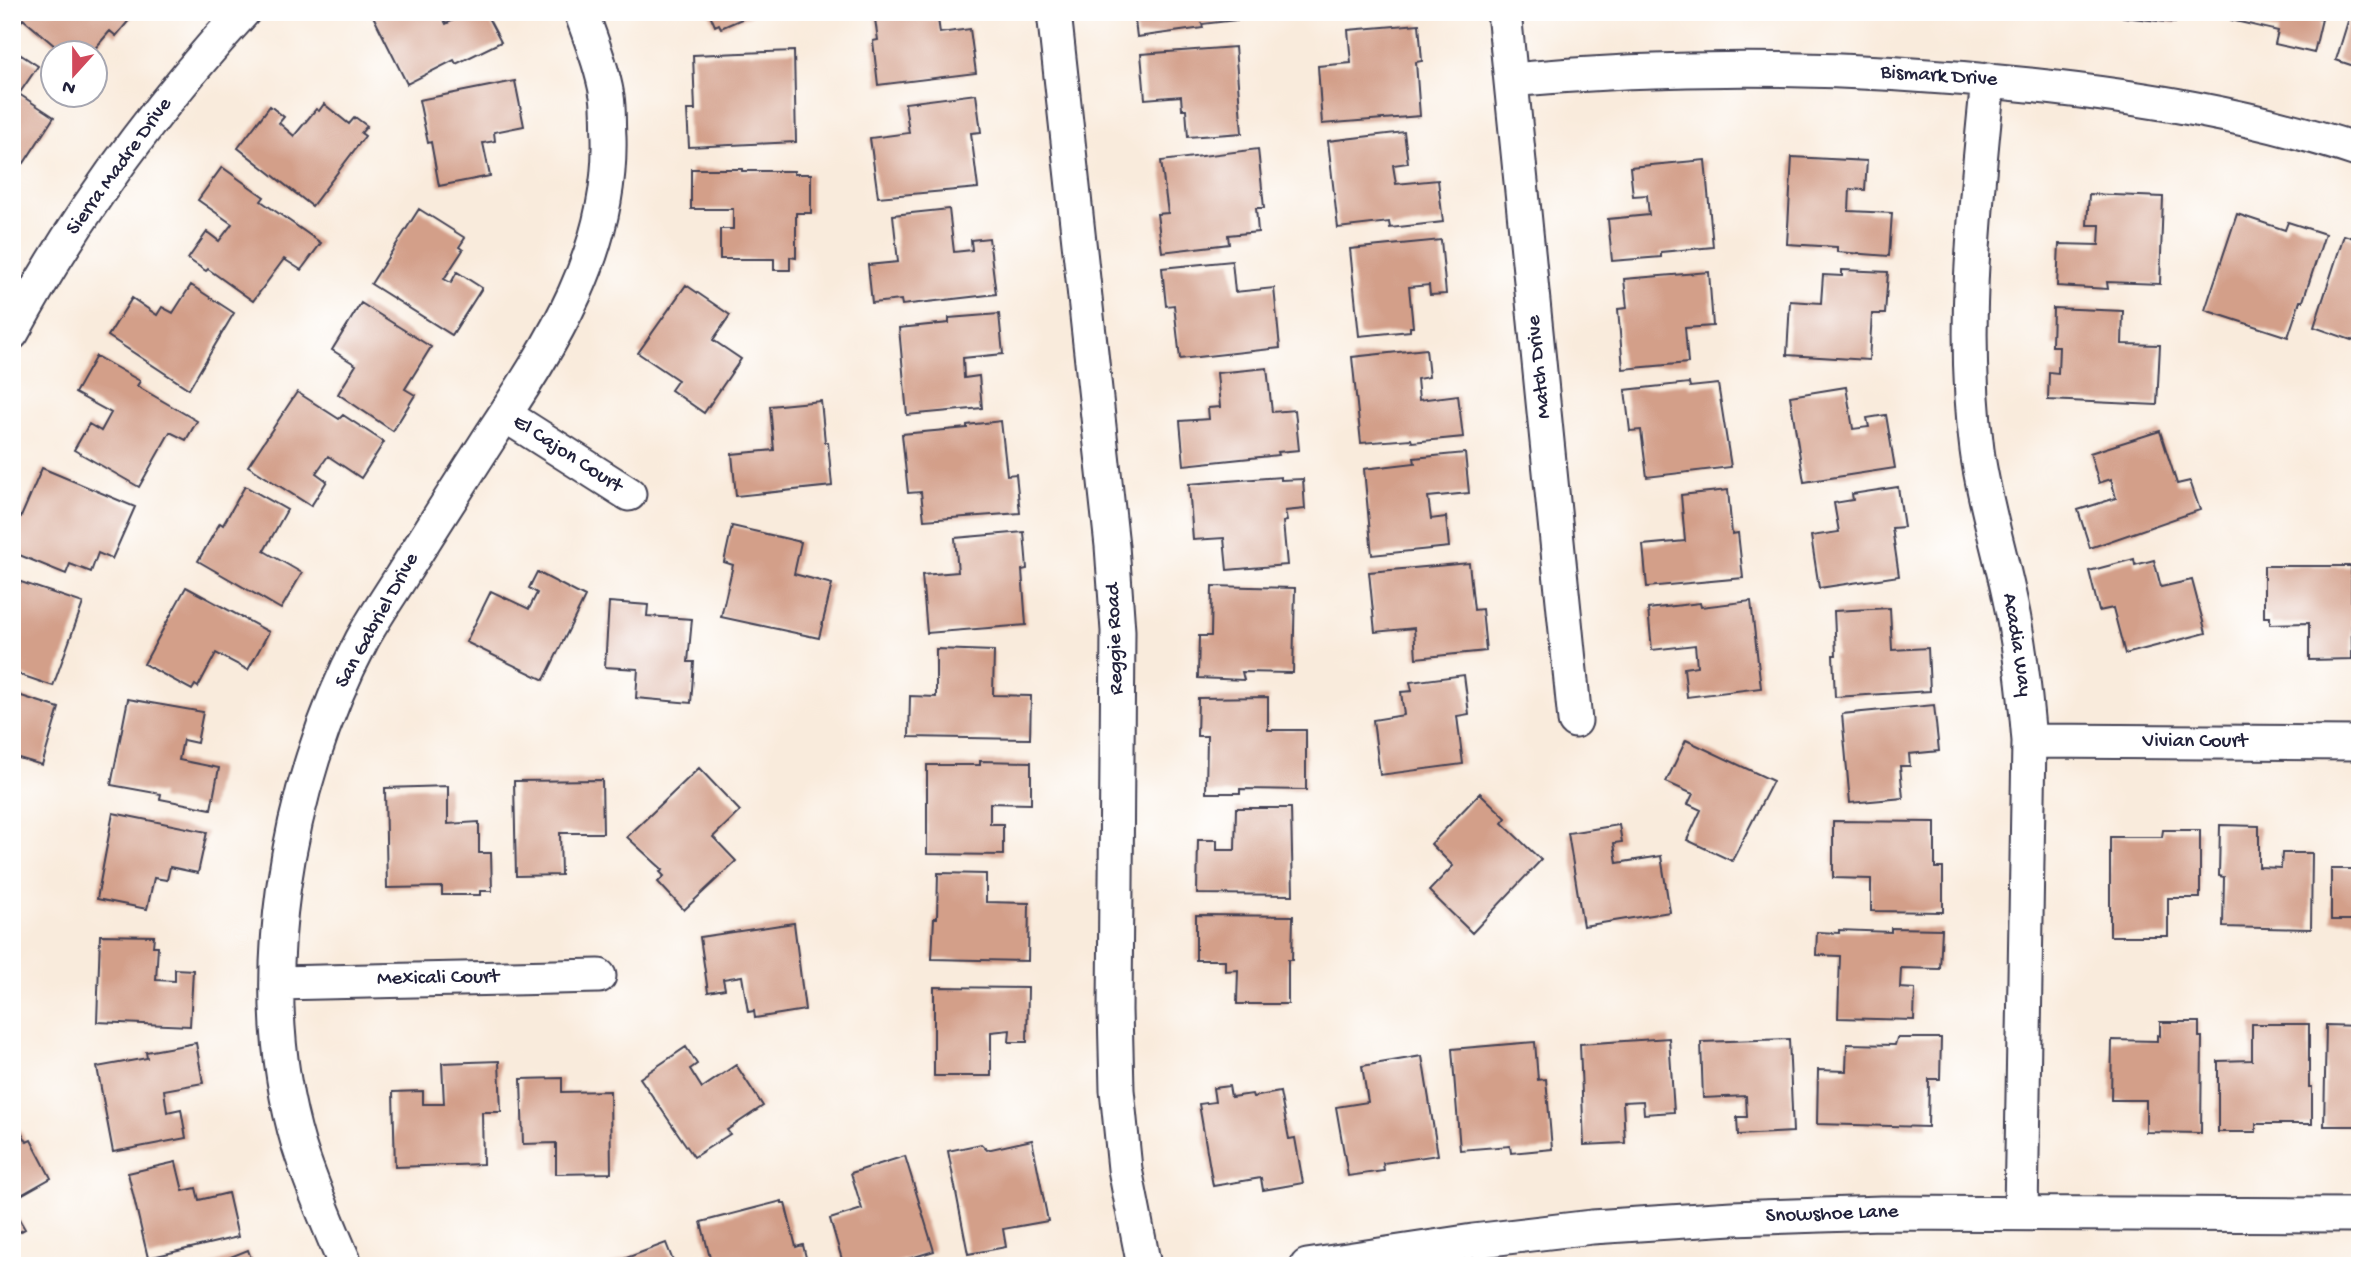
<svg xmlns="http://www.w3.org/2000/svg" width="2372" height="1278" viewBox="0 0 2372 1278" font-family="'Gochi Hand',sans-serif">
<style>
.building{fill:#d39f89}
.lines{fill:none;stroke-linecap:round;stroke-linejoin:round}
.street-casing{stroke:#424053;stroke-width:37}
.street{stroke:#fff;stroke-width:33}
.labels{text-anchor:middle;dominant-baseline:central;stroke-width:5;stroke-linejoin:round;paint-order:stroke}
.street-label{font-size:21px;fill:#22223b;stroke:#fff}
</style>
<rect width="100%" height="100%" fill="#fff"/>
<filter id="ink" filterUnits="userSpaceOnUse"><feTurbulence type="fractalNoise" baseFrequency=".0143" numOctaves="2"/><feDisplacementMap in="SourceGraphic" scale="14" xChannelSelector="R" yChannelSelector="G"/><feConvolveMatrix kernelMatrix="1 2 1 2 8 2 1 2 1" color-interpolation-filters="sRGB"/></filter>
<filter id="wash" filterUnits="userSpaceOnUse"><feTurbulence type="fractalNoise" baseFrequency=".00686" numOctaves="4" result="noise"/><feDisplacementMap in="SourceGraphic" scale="28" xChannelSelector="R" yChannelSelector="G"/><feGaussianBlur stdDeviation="1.57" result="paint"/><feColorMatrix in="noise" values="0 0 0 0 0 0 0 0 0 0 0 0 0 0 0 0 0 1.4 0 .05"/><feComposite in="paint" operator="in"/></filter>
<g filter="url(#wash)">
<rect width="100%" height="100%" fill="#f9ebdc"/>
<g id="blocks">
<path class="building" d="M12,12H136L116,36L110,31L92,52H62L23,19L19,24L12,18Z
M371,12H440L446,24L469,12H485L501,42L456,64L454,60L407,84Z
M709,12H758L721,28L719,24L715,26Z
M874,12H925L926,20L938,19L940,33L970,29L976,73L878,85L873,41L878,40Z
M1134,12H1261V17L1202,24L1203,28L1137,37Z
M2124,12H2177L2175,23L2123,17Z
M2233,12H2318L2317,17L2322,19L2314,53L2275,44L2278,31L2231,20Z
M2358,12H2360V68L2336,60L2350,15L2356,18Z
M1419,24L1422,61L1416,62L1420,116L1322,124L1318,66L1351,63L1348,30Z
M1235,47L1242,133L1188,137L1186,109H1182L1181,96L1145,99L1141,54Z
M12,49L38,66L19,94L54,117L24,163L12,155Z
M794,51L796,142L689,147L687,110H695L693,55Z
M515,81L524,126L494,132L495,141L483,143L490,176L439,186L431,142L428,143L419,100Z
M976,94L981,132L971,133L978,188L878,197L870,138L909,133L905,103Z
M324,104L349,124L355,117L367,126L361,133L365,136L312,206L238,148L270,106L284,117L279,123L294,136L316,109L319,111Z
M1404,132L1408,163L1393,165L1396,184L1438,180L1443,222L1390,228L1389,222L1338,228L1328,141Z
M1258,149L1264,208H1256L1258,232L1228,235L1229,244L1162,252L1157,214L1168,213L1161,161Z
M1792,157L1867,161L1865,190L1850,189L1849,211L1892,213L1889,256L1837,252V247L1787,244Z
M1705,160L1713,247L1661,252V257L1612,261L1608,219L1649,215L1647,195L1633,196L1630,167Z
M222,167L264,197L261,201L321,243L301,270L284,259L253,301L208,269L206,271L188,259L207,232L219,241L232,224L198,200Z
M691,169H742V171H794V174H811V213H796V258L790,257V270H774V259H720V229H733V209H691Z
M2089,194L2163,197L2160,284L2107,282L2108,289L2057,286L2059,244L2099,245L2100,225H2087Z
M419,209L465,238L459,247L463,250L444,279L451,283L457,272L482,288L452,335L371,284Z
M949,209L954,252L972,250L971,240L989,238L996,294L902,305L901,300L872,303L868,265L898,262L893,215Z
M2237,214L2285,230L2288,222L2325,234L2303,301H2300L2288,337L2205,310Z
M2344,235L2360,240V339L2355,338L2354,341L2314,327Z
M1441,240L1446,294L1430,295L1429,285L1409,287L1413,327H1410V331L1359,336L1350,249Z
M1232,261L1235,292L1274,288L1280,348L1180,359L1174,305L1166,306L1162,268Z
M1842,270L1888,272L1885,314H1872L1869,360L1787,355L1790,301L1821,303L1823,275L1842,276Z
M1709,272L1713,326L1685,328L1688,363L1623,369L1618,309L1627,308L1624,279Z
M191,285L234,313L189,389L108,336L132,298L157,315L162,307L173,313Z
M686,285L730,315L713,340L741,359L704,413L671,390L678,380L638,353Z
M361,303L431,347L405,389L415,395L393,431L338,394L356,365L332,350Z
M2053,308L2123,311L2122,344L2160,345L2157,405L2048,400L2049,372L2058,373L2059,346H2052Z
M999,314L1003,354L963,358L964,378L979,376L982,408L907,415L899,328L949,323V318Z
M1426,349L1429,377L1417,379L1419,400L1458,395L1463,437L1412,442L1411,439L1361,443L1352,357Z
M96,356L140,381L137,386L197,421L186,440L170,432L139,487L74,450L89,424L101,431L111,413L75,393Z
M1267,368L1272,412L1295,410L1299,450L1278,452L1279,455L1184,465L1180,421L1209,419L1208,408L1220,407L1217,373Z
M1689,383L1690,387L1718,384L1731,467L1647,477L1641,430L1630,431L1625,390Z
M1846,387L1853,429L1869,427L1867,418L1886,415L1895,468L1804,482L1790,396Z
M297,392L339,419L343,415L384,442L361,478L328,456L316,473L327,481L311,506L248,466Z
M821,401L825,442H828L832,486L736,496L732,454L774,450L770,406Z
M1001,421L1007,475L1016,474L1020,513L924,520L921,492L908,493L902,434L967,428V425Z
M2160,431L2177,484L2190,481L2200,510L2090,548L2078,510L2116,498L2111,479L2099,483L2090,453Z
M1465,453L1469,493L1428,497L1431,519L1446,517L1449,547L1372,555L1364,469L1415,463L1414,458Z
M42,468L135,507L112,559L98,553L91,572L70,564L66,574L12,552V519L14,514L21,517Z
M1281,477V480L1303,479L1305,509L1285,511L1287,521L1283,522L1287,565L1227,570L1224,538L1193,540L1189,484Z
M245,486L287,510L264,551L302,573L281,609L198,561L220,523L223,525Z
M1898,487L1904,527L1892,528L1899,576L1819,588L1811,536L1839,532L1834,503L1853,500L1852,494Z
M1728,490L1732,534L1738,533L1743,578L1647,587L1643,545L1685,541L1681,495Z
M732,526L801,542L794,574L832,584L819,638L721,617L733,565L724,562Z
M1024,532L1027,569L1022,570L1026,625L927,633L922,575L958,572L955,538Z
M2134,559L2135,565L2154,560L2161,587L2192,580L2206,633L2125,654L2113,608L2099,611L2089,571Z
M1469,563L1474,610L1482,609L1486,651L1416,658L1414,628L1375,632L1369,572Z
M2264,566H2351L2352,659L2309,660V623L2270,624V617H2264Z
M537,572L585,597L544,680L466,642L491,591L529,609L537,593L529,588Z
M12,579L83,603L53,686L12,672Z
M1212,586L1295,588L1293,673L1242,672L1244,680L1198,678L1199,636H1211Z
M186,587L269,632L248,670L216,653L198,687L195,685L192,690L144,664Z
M1751,601L1761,688L1687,697L1684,668L1697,666L1695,645L1652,650L1648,609L1700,603L1701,607Z
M609,602L648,605L647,616L692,619L688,662H694L691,703L636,698L638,669L605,667Z
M1890,608L1892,650L1928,648L1930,691L1835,697L1833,655H1836L1834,611Z
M936,649L994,651L993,695L1031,696L1030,739L909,737L910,696L936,697Z
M1464,675L1469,714L1457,716L1463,764L1380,775L1373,720L1404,715L1401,692L1412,691L1410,682Z
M12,693L59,708L42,765L12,756Z
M1268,697V730H1306V790L1240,789V793H1206L1207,736H1197L1198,698Z
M128,699L203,712L197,743L183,740L179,760L219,768L211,809L160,799L161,794L111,785Z
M1934,705L1939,751L1909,754L1910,766H1900L1903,798L1850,803L1842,714Z
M1686,740L1773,781L1732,861L1687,840L1701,810L1688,804L1693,794L1666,782Z
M980,761L1031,762V804L990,803V824H1003V855L927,854V765H980Z
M699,768L740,811L713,837L736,861L684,910L658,882L664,876L660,872L663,870L627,837Z
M602,780L603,833H560L561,875L516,876L514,781Z
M448,786V824L479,822V853H491L492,891H480V895H442V887L387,888L385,788Z
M1480,793L1506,818L1502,823L1541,860L1472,933L1429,891L1453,866L1431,844Z
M1236,808H1291L1293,895L1197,894L1198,840H1217V850H1235Z
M113,813L207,832L198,873L170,867L167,880L154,878L147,909L97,899Z
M1833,821L1935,822V868H1943V912L1871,911V879L1833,878Z
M1619,825L1622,842L1614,843L1617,863L1661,856L1670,912L1583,926L1568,833Z
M2220,825L2259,826V867L2281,868L2282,853H2312L2311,929L2223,927L2224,877L2219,876Z
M2163,830H2200V898H2168V936H2110V837H2162Z
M2331,869H2360V920H2331Z
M938,873L986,874V902L1029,903L1028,961L932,959L934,918H937Z
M1196,915L1293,916L1292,960H1288V1004H1237L1238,970L1225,971V960H1196Z
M794,923L805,1010L755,1018L754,1011L748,1012L742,976L723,979L725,989L708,992L700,937Z
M1891,928L1942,929L1940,969L1901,968L1900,988L1915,989L1914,1020L1838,1018L1840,956L1816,955L1817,932L1839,933V930L1891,932Z
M100,935L154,936L153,946H158L156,980L175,981V969L193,970L190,1026L97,1022Z
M934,987L1028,988L1027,1042H1009L1010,1030L991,1032V1076H934Z
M2160,1022H2199V1037H2202L2201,1133L2146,1132V1100H2111L2112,1040L2157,1041V1035L2160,1036Z
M2252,1024H2309V1087H2312V1124H2256V1132H2218V1061L2252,1060Z
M2326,1025L2360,1026V1126H2324Z
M1669,1038L1674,1112L1644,1114L1643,1101L1623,1102L1625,1143L1584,1145L1580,1044Z
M1897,1038H1941L1940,1079H1929L1928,1127L1817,1124L1818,1070L1846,1071L1847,1044L1895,1045Z
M1789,1039L1793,1132L1738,1135L1737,1117H1747L1746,1096L1703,1098L1701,1042Z
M1535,1042L1538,1080L1546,1079L1552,1149L1511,1153L1510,1146L1460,1150L1452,1049Z
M196,1043L203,1083L164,1090L167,1112L181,1109L186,1138L113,1152L97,1067L147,1058L146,1052Z
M686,1047L697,1064L690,1069L702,1088L736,1065L763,1106L727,1130L730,1134L694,1157L640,1078Z
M1422,1056L1438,1155L1383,1163L1384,1171L1348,1176L1336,1107L1368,1102L1362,1066Z
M499,1061L501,1112H482L483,1164L395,1167L393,1092L423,1091V1104H444L442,1063Z
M562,1078V1092L610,1091L611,1173L556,1174V1143L523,1144L521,1079Z
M1229,1086L1231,1097L1252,1094L1253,1097L1280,1092L1289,1139L1295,1138L1303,1183L1263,1190L1261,1178L1213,1186L1199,1104L1215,1102L1213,1088Z
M12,1116L27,1142L31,1140L51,1178L12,1200Z
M1032,1140L1048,1221L1003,1229L1006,1247L968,1254L948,1151L981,1144L987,1150Z
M905,1156L934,1251L885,1266H844L830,1219L862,1209L851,1173Z
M176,1162L183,1191L196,1188L199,1200L228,1193L238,1237L148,1258L128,1173Z
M782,1201V1203H785L796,1247L803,1245L808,1266H712L701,1222Z
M12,1207L25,1229L12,1236Z
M666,1243L675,1266H605Z
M248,1250L254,1266H208Z"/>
</g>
</g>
<g filter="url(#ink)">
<use href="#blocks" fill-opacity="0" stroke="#424053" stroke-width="2"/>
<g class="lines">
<g class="street-casing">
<path id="street" d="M1054,12L1112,546L1118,631L1115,1010L1117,1090L1125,1169L1144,1266
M1504,12L1575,721
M1511,80C1683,64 1857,66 2029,85C2141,97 2252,115 2360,151
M1988,80C1976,203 1961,327 1977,450C1983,496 1999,548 2009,595C2020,643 2025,692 2029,741L2021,1213
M12,333C75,217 154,109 243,12
M505,415L629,494
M2029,741L2360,743
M277,983L599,976
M346,1266C329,1226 312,1187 299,1146C251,985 285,786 362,640C374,618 388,598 401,577C431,529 462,481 492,434C553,342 612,251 609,137C608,123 609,109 607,96C602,67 591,40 581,12
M1307,1266L1473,1241L1592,1227L1732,1218L1881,1213L2360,1215"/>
</g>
<use href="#street" class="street"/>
</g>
</g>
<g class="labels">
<g class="street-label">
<text transform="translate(1939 77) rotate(4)">Bismark Drive</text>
<text transform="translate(120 167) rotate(-54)">Sierra Madre Drive</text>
<text transform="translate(1540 367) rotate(-96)">Match Drive</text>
<text transform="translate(567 455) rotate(33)">El Cajon Court</text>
<text transform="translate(378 621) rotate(-61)">San Gabriel Drive</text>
<text transform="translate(1116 639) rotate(-92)">Reggie Road</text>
<text transform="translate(2016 645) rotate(81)">Acadia Way</text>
<text x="2195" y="742">Vivian Court</text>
<text transform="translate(438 979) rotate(-1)">Mexicali Court</text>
<text transform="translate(1832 1215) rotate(-2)">Snowshoe Lane</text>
</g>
</g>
<rect width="2372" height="1278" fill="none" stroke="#fff" stroke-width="42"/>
<g transform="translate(74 74) rotate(201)"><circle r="33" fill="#ffffff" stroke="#a7a7b1" stroke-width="2"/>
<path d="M0-5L12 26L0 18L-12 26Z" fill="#d1495b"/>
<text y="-10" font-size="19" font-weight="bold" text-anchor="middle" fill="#22223b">N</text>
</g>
</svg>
